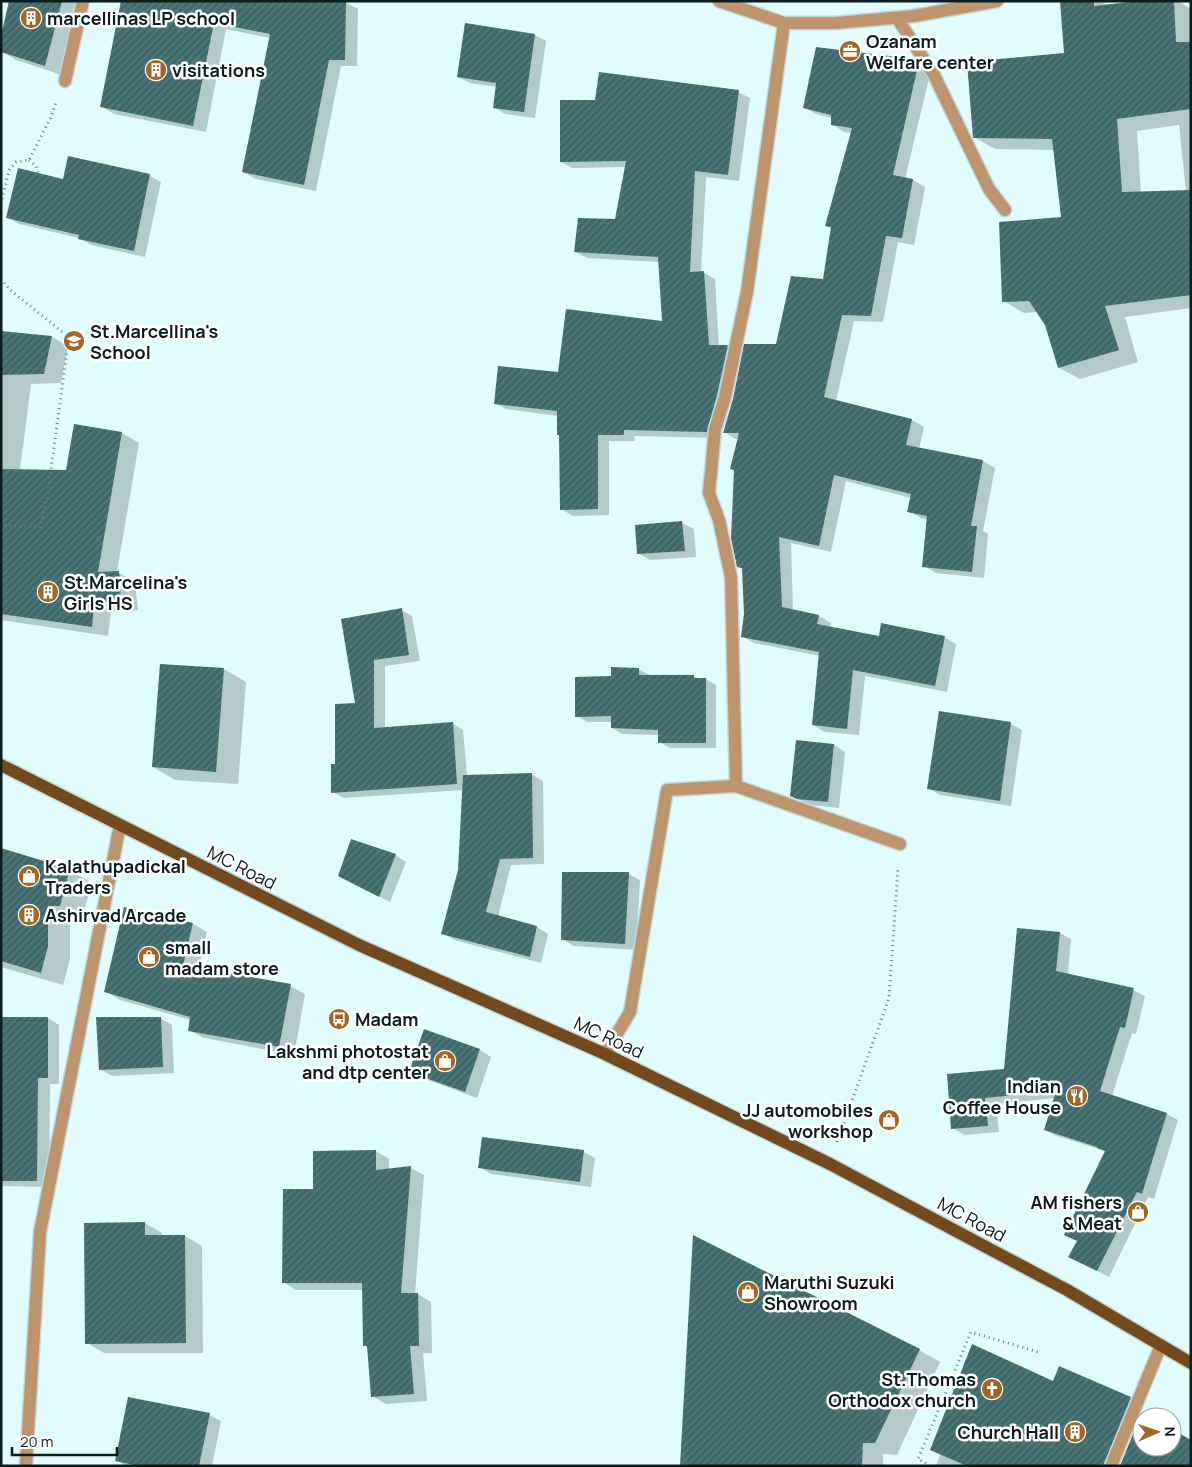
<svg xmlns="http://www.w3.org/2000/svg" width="1192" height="1467" viewBox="0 0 1192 1467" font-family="Manrope,sans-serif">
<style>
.shadow{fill:#0003;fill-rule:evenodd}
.building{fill:url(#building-hatch)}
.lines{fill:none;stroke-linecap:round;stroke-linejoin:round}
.minor-casing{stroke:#bfd8d9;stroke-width:15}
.major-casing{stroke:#bfd8d9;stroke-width:15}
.path{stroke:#6c8182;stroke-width:3;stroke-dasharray:1 4;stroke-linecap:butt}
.minor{stroke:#bc946d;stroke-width:12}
.major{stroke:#734a1e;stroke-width:12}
.labels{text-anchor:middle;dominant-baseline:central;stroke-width:5;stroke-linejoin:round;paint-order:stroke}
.poi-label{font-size:18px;font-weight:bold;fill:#0b1c1d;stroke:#fff;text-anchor:start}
.street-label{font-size:18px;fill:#0b1c1d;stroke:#fff}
</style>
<defs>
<pattern id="building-hatch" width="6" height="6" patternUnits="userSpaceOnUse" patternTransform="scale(1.25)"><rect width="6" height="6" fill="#3f696b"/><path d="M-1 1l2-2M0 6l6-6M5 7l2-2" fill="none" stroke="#5d7e7f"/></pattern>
</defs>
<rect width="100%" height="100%" fill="#e1fcfd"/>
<path class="shadow" d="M10,1H81L62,75L16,60L1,51Z
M122,1L345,2L358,9L357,66H341L316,191L256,179L243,172L270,38L226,29L206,132L114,114L101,106Z
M1061,1H1101L1108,6L1150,1H1178L1191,9V308L1125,317L1138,362L1080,379L1059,368L1046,324L1038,312L1024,313L1003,301L1062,218L1054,150L995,149L974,137L1065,54ZM1179,125L1186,191L1141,193L1137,131Z
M466,25L535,35L546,41L535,118L505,114L494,107L497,87L470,83L458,77Z
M914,60L926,68L930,74L905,179L913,180L925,187L914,245L898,242L883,322L854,321L836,401L912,420L924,427L919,449L983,461L995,468L983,531L988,534L984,578L936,573L924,566L928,520L921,518L909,511L911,498L846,481L831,552L791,543L793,611L819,616L831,623L830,627L880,637H944L956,644L947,692L865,676L859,735L825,732L813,725L820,656L754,643L742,636L745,615L743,569L738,567L739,439H736L724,432L777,345L824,280L832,229L827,226L852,133L844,132L832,124V118L816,114L804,107Z
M738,92L750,98L739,181L706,177L701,272H703L715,279L719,346H727L738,352L718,438L634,436L635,441H609V515L573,516L561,509L559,416L506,409L495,403L663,322L659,262L587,258L576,252L616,220L626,167L572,168L561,162L596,101Z
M69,157L150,176L161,182L145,257L91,245L79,238L19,224L8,217L64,181Z
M1,332L52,337L68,346L61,383L31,384L20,470L67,471L122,433L139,443L117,572L135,582L138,610L111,612L108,636L1,620Z
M682,523L694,529L696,557L650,560L638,553Z
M401,610L412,616L420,661L385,666V728L452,723L463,730L467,776L531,774L543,781L544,864L511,865L498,917L537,927L548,934L541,963L454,940L443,933L459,870L463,790L344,798L333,792L336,765L356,705L342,620Z
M161,665L224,669L246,682L238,784L175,780L153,767Z
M638,669L649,675V676H693L699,679H706L716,685V748H670L659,742V735L622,734L612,728V722H587L577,716L612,677Z
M940,713L1011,724L1022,730L1011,806L940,795L928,788Z
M834,745L845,752L839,808L810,805L791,796Z
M1,850L70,870L92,883L82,918H70V959L63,985L1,967Z
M395,855L406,862L390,902L351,882Z
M629,874L640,880L636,950L574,946L562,939Z
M193,924L207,932L199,969L290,986L305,994L294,1055L204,1038L189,1030L191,1020L120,1000L106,991Z
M1060,933L1071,939L1068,974L1133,990L1145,996L1136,1034L1132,1033L1112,1096L1167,1114L1178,1120L1154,1199L1148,1197L1109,1277L1081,1263L1078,1241L1105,1151L1057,1136L1045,1130L1055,1098L996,1104L999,1132L964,1135L953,1128L1005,1070Z
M1,1018H48L59,1025V1084H50L49,1187L1,1186Z
M160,1018L172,1025L174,1073L112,1076L100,1069Z
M425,1031L480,1050L491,1057L477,1098L422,1078L411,1072Z
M376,1151L389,1159V1170L411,1168L424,1175L415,1294H418L431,1302L432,1353H423L427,1401L386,1404L372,1396L369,1348L364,1346L363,1290H296L283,1282L314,1190Z
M584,1152L595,1158L591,1187L491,1174L480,1167Z
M145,1223L162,1233V1237L185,1236L202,1246L203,1353H104L87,1343Z
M919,1350L940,1362L897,1455L883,1454V1466H681Z
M1054,1383L1130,1398L1139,1403L1113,1466H936L940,1455L931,1450Z
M209,1415L221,1421L212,1466H126L117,1460Z"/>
<path class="building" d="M9,1H62L45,66L1,52V36Z
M121,1H346L345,60H329L304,185L242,172L270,34L214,23L193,126L100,107Z
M1060,1H1094V6L1138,1H1174L1176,42H1191V109L1117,119L1122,192L1191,190V295L1105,306L1119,350L1058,368L1045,325L1029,301L1002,302L999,222L1061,217L1052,139L973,138L967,62L1064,53Z
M465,23L535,34L524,112L493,108L496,83L457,77Z
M816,47L914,59L918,66L893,175L913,179L902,238L886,236L871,316L842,315L824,397L912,419L906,445L983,460L971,526H977L972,572L922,567L927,516L907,512L911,494L834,475L819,546L779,537L782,607L819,615L817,624L879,636L881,623L945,636L935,686L853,670L847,729L812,725L819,652L741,637L744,614L742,568L737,567L731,538L734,470L730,469L739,433H723L733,399L744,344H776L791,276L823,279L831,227L825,226L852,128L831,125V115L803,108Z
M599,72L739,90L728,175L695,171L690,272L704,271L709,345H728L717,395L707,432L624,430V435H598V509L560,510L559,435H557V411L494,404L498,366L558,372L566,309L662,321L658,257L574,252L578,218L615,219L626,161L560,162V100H595Z
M68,156L150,174L134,251L78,239L79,235L6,218L18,168L63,179Z
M1,331L52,336L44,374L1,375Z
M74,424L122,432L98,572L119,571L121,601L94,603L92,627L1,614V469L66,470Z
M682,521L685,551L637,554L635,525Z
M402,608L409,655L374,660V728L453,722L457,784L331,793V764H335V704L355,703L341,619Z
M160,664L224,668L216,772L152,767Z
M611,667L639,668V675H694V678H706V743H658V730L611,728V716L575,717V677L611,676Z
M939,711L1011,722L1000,801L927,789Z
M796,740L834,744L828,802L797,799L790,796Z
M532,773L533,858L500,859L486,912L537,926L530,957L441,934L458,870L463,775Z
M351,839L396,854L379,897L338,876Z
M1,848L70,869L60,906H48V946L41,973L1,961Z
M562,872H629L625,944L561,940Z
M124,907L193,923L183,965L291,984L279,1047L188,1031L190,1017L104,992Z
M1017,928L1060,932L1056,971L1134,988L1125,1028L1120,1027L1100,1091L1167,1113L1142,1194L1137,1192L1097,1271L1068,1257L1077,1241L1064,1235L1105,1151L1097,1148V1147L1044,1130L1056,1091L985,1098L988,1126L951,1129L947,1074L1004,1069Z
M1,1017H48V1078H38L37,1181H1Z
M96,1017H161L163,1067L99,1070Z
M424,1029L480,1049L465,1092L409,1072Z
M482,1137L584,1150L580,1182L478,1168Z
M376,1150V1170L411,1166L401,1293H418L419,1346H410L414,1394L371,1397L367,1346H363L362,1283H282L283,1189H313V1151Z
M145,1222V1235H185L186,1343L85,1344L84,1223Z
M693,1235L920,1349L875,1443H863L862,1466H680Z
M972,1344L1053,1381L1059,1366L1131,1397L1103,1466H967L930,1450Z
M128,1397L210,1413L199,1466H139L115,1461Z
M1142,1412L1150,1417H1142V1447H1172V1429L1191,1440V1466H1120Z"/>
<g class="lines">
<g class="minor-casing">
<path id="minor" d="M719,1L784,23H836L914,16L997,1
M897,18L934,75L989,189L1005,210
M65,81L83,1
M736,786L900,844
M605,1054L630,1012L667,790L736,786L731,577L719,520L709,493L715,429L725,397L747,292L784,23
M26,1466L40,1232L120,825
M1111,1466L1161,1345"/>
</g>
<g class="major-casing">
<path id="major" d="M1,765L359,945L605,1054L830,1164L1067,1290L1191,1363"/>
</g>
<path class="path" d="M29,160L36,166L38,173
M1,204L9,170L16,162L29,160L51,117L56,102
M1,279L9,289L66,335L68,344L47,498L40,527L1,525
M837,1142L889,998L898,868
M930,1466L918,1459L971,1332L1041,1353"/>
<use href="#minor" class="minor"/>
<use href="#major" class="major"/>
</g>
<defs>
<g id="building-disc" transform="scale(1.125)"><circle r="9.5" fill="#9f6624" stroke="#fff"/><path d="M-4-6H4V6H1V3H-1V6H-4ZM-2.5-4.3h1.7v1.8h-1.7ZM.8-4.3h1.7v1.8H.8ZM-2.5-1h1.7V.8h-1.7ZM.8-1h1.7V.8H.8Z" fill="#fff"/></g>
<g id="office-disc" transform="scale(1.125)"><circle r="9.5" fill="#9f6624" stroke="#fff"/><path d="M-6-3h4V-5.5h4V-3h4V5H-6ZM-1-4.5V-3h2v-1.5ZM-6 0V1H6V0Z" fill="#fff"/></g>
<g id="school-disc" transform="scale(1.125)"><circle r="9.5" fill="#9f6624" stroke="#fff"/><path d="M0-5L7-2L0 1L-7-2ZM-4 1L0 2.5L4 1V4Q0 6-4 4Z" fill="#fff"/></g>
<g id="shop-disc" transform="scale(1.125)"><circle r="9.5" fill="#9f6624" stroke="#fff"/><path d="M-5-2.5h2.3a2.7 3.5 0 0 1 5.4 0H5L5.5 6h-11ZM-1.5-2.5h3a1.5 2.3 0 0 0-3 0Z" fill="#fff"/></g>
<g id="bus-disc" transform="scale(1.125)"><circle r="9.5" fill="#9f6624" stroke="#fff"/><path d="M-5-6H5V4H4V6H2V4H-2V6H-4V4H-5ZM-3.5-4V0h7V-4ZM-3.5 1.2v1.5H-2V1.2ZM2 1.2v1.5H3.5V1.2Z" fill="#fff"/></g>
<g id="restaurant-disc" transform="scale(1.125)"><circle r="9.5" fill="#9f6624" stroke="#fff"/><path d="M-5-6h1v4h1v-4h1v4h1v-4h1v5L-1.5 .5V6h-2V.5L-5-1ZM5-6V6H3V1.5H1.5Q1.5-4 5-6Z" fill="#fff"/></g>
<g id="church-disc" transform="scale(1.125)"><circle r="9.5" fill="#9f6624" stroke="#fff"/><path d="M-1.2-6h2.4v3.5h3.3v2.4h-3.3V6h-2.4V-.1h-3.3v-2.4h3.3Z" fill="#fff"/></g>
</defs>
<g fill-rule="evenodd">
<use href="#building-disc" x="31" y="18"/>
<use href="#office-disc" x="850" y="51"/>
<use href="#building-disc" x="156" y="70"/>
<use href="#school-disc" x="74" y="341"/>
<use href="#building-disc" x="48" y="592"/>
<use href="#shop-disc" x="29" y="876"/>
<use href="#building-disc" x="29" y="915"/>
<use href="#shop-disc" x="149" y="957"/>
<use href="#bus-disc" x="339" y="1019"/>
<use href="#shop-disc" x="445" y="1061"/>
<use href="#restaurant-disc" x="1077" y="1096"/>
<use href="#shop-disc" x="889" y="1120"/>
<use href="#shop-disc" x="1138" y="1212"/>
<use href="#shop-disc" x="748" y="1292"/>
<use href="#church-disc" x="992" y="1389"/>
<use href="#building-disc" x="1075" y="1432"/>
</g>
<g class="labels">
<g class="poi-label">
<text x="47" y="18">marcellinas LP school</text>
<text x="866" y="41">Ozanam<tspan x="866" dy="21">Welfare center</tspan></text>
<text x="172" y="70">visitations</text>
<text x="90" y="331">St.Marcellina's<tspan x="90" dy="21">School</tspan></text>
<text x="64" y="582">St.Marcelina's<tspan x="64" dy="21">Girls HS</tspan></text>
<text x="45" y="866">Kalathupadickal<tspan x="45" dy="21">Traders</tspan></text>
<text x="45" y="915">Ashirvad Arcade</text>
<text x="165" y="947">small<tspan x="165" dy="21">madam store</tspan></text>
<text x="355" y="1019">Madam</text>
<text x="429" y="1051" text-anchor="end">Lakshmi photostat<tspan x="429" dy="21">and dtp center</tspan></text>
<text x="1061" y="1086" text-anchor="end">Indian<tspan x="1061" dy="21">Coffee House</tspan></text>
<text x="873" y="1110" text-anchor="end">JJ automobiles<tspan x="873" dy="21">workshop</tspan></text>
<text x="1122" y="1202" text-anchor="end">AM fishers<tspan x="1122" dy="21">&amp; Meat</tspan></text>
<text x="764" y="1282">Maruthi Suzuki<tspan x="764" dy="21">Showroom</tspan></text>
<text x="976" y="1379" text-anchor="end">St.Thomas<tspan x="976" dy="21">Orthodox church</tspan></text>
<text x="1059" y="1432" text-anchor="end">Church Hall</text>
</g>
<g class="street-label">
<text transform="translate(242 867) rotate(27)">MC Road</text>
<text transform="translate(609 1037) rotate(25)">MC Road</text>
<text transform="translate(972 1219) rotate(28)">MC Road</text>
</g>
</g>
<rect width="1192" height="1467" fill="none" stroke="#0b1c1d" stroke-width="5"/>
<g transform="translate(1157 1432) rotate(88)"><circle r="24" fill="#ffffff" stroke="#9da4a5"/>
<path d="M0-4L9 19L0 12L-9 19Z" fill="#9f6624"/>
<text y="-8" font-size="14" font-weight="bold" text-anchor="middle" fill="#0b1c1d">N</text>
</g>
<path d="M12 1447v8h105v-8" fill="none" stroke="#0b1c1d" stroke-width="2.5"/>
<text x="20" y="1447" font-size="15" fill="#0b1c1d" stroke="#ffffff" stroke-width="4" paint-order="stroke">20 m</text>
</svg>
